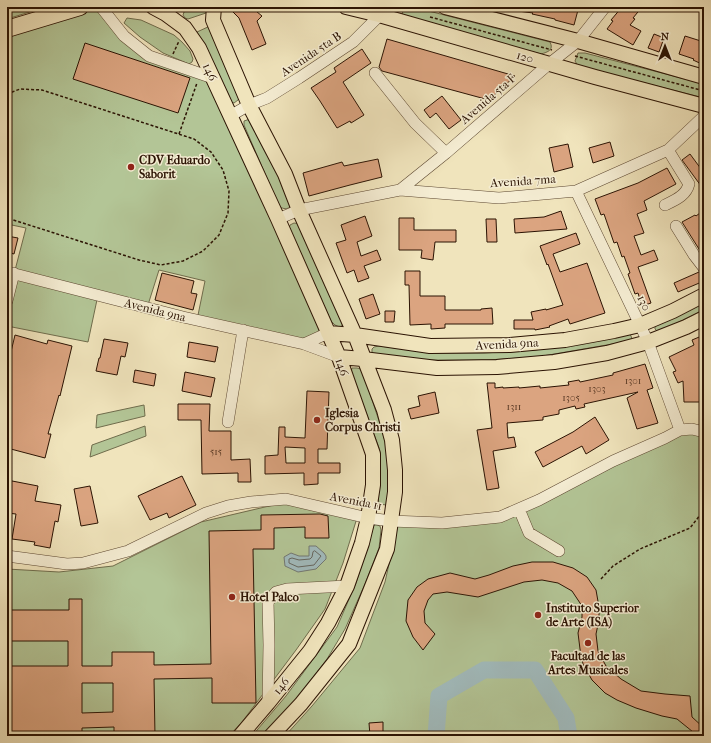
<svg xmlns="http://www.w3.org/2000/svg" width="711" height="743" viewBox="0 0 711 743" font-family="'IM FELL French Canon',serif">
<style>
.green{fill:#b3c596;stroke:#6f6c4c}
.water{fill:#a1bbbd;stroke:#727873}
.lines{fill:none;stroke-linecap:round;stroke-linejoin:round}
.shore{stroke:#666760;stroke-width:1}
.river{stroke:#a1bbbd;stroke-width:17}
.building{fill:#dba480;stroke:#2b1303;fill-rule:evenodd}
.minor-casing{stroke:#5c4731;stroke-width:12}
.major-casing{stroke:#2b1303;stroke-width:16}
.highway-casing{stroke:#2b1303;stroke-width:18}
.path{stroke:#2b1303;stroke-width:1.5;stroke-dasharray:3 2;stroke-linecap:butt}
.minor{stroke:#f5edd3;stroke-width:11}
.major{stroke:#f0e4bc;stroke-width:14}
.highway{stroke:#f0e4bc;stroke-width:16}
.poi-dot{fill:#8f2418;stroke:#f5edd3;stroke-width:1.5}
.labels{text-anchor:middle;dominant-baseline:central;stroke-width:3;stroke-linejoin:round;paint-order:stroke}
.number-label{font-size:10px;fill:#573722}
.street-label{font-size:12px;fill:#2b1303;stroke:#f5edd3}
.poi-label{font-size:12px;font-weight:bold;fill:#2b1303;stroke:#f5edd3;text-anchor:start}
</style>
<rect width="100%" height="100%" fill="#f0e4bc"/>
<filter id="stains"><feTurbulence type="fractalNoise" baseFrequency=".005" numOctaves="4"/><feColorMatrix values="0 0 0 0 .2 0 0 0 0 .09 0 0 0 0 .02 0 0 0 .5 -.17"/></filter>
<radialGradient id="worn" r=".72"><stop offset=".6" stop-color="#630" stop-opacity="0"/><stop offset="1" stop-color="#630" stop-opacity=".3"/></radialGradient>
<path class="green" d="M7,7H46L7,19Z
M80,7H101L149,56L213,78L328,333L304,344L197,320L205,281L159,270L147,308L98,295L88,342L7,326V301L26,228L7,224V29Z
M197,7H207L206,13L188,19L185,18L183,15L184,12Z
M405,7H413L550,42C554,50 548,52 541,54L403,18C402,13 402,10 405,7Z
M127,18L141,20L174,35L182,42L190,51L193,59L192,62L189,64L163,53L140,37L124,23Z
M210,26L240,97L238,100L234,103L231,102L197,32Z
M578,53H585L704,84V98L578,66L575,61Z
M250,119L256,120L290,206L289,208C285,209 283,209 279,206L244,125V121Z
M294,223L300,224L343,321L342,326L339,327L335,325L331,321L289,229L290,225Z
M704,302V310L658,332L655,329V326Z
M629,333L631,336L632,339L624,342L537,357L487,360H428L376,355L372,353V349L374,347L379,346L437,353H484L535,350L580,343Z
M352,368H357L361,369L363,372L380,424L388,451L389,501L386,505L379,504C376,486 380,467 379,448L351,372Z
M144,405L145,416L96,428L97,415Z
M145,426L146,436L90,457L92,445Z
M680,430L704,432V736H285L312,706L360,648L385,582L398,524L500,517Z
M282,503L357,518L343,563L325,609L296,650L242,722L229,736H7V569L59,572L113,566L201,522Z
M374,525H377L380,526L381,530L379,548L365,584L345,629L327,659L295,701L263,736H252L286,696L337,627L356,583Z"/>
<path class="water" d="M309,546H316L324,553L326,556V559L316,569L298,572L285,566L284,557L291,553L299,556H309Z"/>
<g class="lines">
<path class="shore" d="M315,551L321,556L314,565L298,567L289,563V559L292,558L299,560L310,559L312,557L313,552Z"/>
<path class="river" d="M436,736L439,696L484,670H535L566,718L569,736"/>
</g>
<path class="building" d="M228,7H251L262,16L257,21L266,44L252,50L239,18Z
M519,7H565L578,10L574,25L555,20V19L532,14L533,13L518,11Z
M622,7H642L633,18L635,19L630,25L641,31L633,45L607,29L613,21L611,20Z
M654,34L664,38L659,52L648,48Z
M685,36L704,42V65L693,60L694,59L679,54Z
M387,39L515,76L489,100L382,71L379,67Z
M85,43L190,78L178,113L73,79Z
M362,49L371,63L343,82L364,115L351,123L350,121L337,128L320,101L311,88L336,72L334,68Z
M442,96L461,120L449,129L436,113L430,118L424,110Z
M610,142L614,156L593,163L589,148Z
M568,144L573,167L554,172L549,148Z
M690,154L704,173V190L682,160Z
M378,159L382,177L350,185L309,196L303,173L342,162L344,166Z
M667,168L676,184L644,201L647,210L637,214L644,233L634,236L641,255L654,250L658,260L638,267L651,303L642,306L638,293L635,294L628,274L630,273L624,256L622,257L617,242L614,243L604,214L601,215L595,199L638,183Z
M704,210V257L682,222L695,215L696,216Z
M561,211L567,229L515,233L514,219L544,217Z
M365,216L372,236L357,242L361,256L377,250L381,260L364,266L369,278L358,282L354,270L347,273L336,243L346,240L341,225Z
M399,218H414V230H456V242H435L433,260L421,258L422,250H399Z
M486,219H496L497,242H487Z
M576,233L580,244L553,254L560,272L587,263L605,313L570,324L568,319L549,326L550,327L535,330V329H514V320H533L531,312L546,309V310L563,305L548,264L547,265L540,246Z
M7,236L18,238L14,254L7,252Z
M405,271H420V296H445V310H481V309L492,308L493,324H445V328L431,329V324L410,325L409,285H405Z
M699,272L704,275V281L678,292L674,283Z
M162,273L194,281L191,293L197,294L193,310L155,300Z
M373,294L380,314L366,319L359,299Z
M385,311H395L394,322H385Z
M15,335L47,344L48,340L72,346L60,396L59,395L48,434H51L45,458L7,448V360L8,356H10Z
M704,335V402H684L683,381L678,383L673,372L676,371L669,357L694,345L692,340Z
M104,339L128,343L125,357L121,356L117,375L96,371L99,358H100Z
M189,342L218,347L215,362L187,357Z
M645,364L653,388L647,390L658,423L637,429L627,398L638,392L584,404L585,407L576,409L575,406L559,410V414L543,417V420L507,423L508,438L514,437L516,447L493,451L499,488L487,490L477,430L492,428L487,383H495V388L503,387V388L519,387V388L540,386V388L569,385L568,382L579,380L580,382L613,375V373Z
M135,370L156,374L154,386L133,382Z
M185,372L215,378L211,397L182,391Z
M307,391L329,392L327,449H318V463H340V473H318V484L304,485V473L265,474V456L278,455L279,427H285V437L305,438ZM285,447L305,448V463H286Z
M435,392L439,413L411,419L408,409L420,406L418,396Z
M178,404H210L209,431H231V460L250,459L251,482H238V473L202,474L201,420H178Z
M595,417L609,440L586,454L582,446L543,467L535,452L573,432Z
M182,476L196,505L169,518L167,513L150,520L138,496Z
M7,480L38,486L35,501L61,505L58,522L55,521L50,548L34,545L35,542L12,539L16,514L7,513Z
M90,486L98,523L81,526L74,489Z
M320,514L328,516L329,538H305V527L274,528V549H253L256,703H212V678L154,679L155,736H114V727L82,728V736H7V666H68V641H7V610H69V599H82V666H112V652H154V665L211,664L209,531L261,530V515ZM82,683H113V712L82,713Z
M532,562H553L573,568L587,577L596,590L599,607V620L596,634L598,651L606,666L621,679L641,691L665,694L690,696L692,717L704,728V736H698L677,719L662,716L636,708L617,700L605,693L592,680L583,664L580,649L578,633L582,617V606L572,591L558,583L542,580L524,582L478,597L447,592L433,594L428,600L424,611L425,623L435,634L423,650L413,637L406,621L408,600L417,587L428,579L450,573L475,579L489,575L513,566Z
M383,722V736H370L369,723Z"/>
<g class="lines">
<g class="minor-casing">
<path id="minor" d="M101,7L124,36L149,56L213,78
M375,73L415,123L446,153
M230,116L249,105L267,98L299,78L353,42L388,7
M400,190L446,153L549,64L578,41L605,7
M576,191L640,325L648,342L680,430
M665,205C675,200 686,196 689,184L668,150
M278,219L299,210L400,190L499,198L576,191L668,150L704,116
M676,226L694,255L704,268
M7,272L183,317L304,344L339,357
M7,301L14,273
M304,344L328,333
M228,422L243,330
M519,509L529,533L559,551
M7,556L67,564L83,563L128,551L206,513L228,506L251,502L286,499L368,518L391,521L442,523L500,517L539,500L613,461L665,438L680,430L692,429L704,432
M268,703L269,645L268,602L276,592L287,589L347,586"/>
</g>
<g class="major-casing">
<path id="major" d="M153,7L166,14L185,28L199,48L278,219L339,357L373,454V485L368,518L362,543L347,586L328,623L310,651L268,703L240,736
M214,7L213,20L249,105L285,174L299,210L355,335L384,410L392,440L395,470V492L387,549L349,644L301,704L271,736
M346,7L379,15L595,77L704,106
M445,7L578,41L704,77
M328,333L355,335L430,346L510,345L565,340L614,331L640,325L673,311L704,295
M339,357L363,359L437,368L497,367L554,362L607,353L648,342L686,327L704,318"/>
</g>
<g class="highway-casing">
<path id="highway" d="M7,29L80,7"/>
</g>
<path class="path" d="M430,17L552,50
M173,54L179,41
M575,56L704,91
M7,94L20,89L42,90L194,139L211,152L223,170L229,191L228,213L219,235L203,251L183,261L161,265L139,260L7,218
M179,134L197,83
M601,579L613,566L640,549L690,528L704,510"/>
<use href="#minor" class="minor"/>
<use href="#major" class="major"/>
<use href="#highway" class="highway"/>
</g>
<g class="poi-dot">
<circle cx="131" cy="167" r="4"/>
<circle cx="317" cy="420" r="4"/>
<circle cx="232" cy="597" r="4"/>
<circle cx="538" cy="615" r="4"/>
<circle cx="588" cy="643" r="4"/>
</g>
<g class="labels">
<g class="number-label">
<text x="633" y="381">1301</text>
<text x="597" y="389">1303</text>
<text x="571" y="398">1305</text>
<text x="514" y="407">1311</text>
<text x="216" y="452">515</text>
</g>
<g class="street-label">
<text transform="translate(311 54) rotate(-34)">Avenida 5ta B</text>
<text transform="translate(525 57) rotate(16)">120</text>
<text transform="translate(210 72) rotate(65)">146</text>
<text transform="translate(488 99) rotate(-41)">Avenida 5ta F</text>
<text transform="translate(523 181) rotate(-4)">Avenida 7ma</text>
<text transform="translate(644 303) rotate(65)">130</text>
<text transform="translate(155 310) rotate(14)">Avenida 9na</text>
<text transform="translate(507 344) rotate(-3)">Avenida 9na</text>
<text transform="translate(342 367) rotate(70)">146</text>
<text transform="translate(356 501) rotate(11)">Avenida 11</text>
<text transform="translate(281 686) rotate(-52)">146</text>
</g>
<g class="poi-label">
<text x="139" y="160">CDV Eduardo<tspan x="139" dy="14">Saborit</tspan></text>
<text x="325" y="413">Iglesia<tspan x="325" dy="14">Corpus Christi</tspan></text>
<text x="240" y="597">Hotel Palco</text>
<text x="546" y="608">Instituto Superior<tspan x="546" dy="14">de Arte (ISA)</tspan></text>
<text x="588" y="656" text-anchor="middle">Facultad de las<tspan x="588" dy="14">Artes Musicales</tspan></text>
</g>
</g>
<rect width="711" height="743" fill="none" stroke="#f0e4bc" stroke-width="24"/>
<rect x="8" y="8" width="695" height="727" fill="none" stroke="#2b1303" stroke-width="2"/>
<rect x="12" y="12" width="687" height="719" fill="none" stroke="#2b1303"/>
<g transform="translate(665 46)" stroke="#f5edd3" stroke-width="3" paint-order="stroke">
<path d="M0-3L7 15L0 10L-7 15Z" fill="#2b1303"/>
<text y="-6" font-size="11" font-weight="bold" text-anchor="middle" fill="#2b1303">N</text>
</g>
<rect width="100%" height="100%" filter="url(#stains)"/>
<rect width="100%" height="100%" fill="url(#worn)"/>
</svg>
